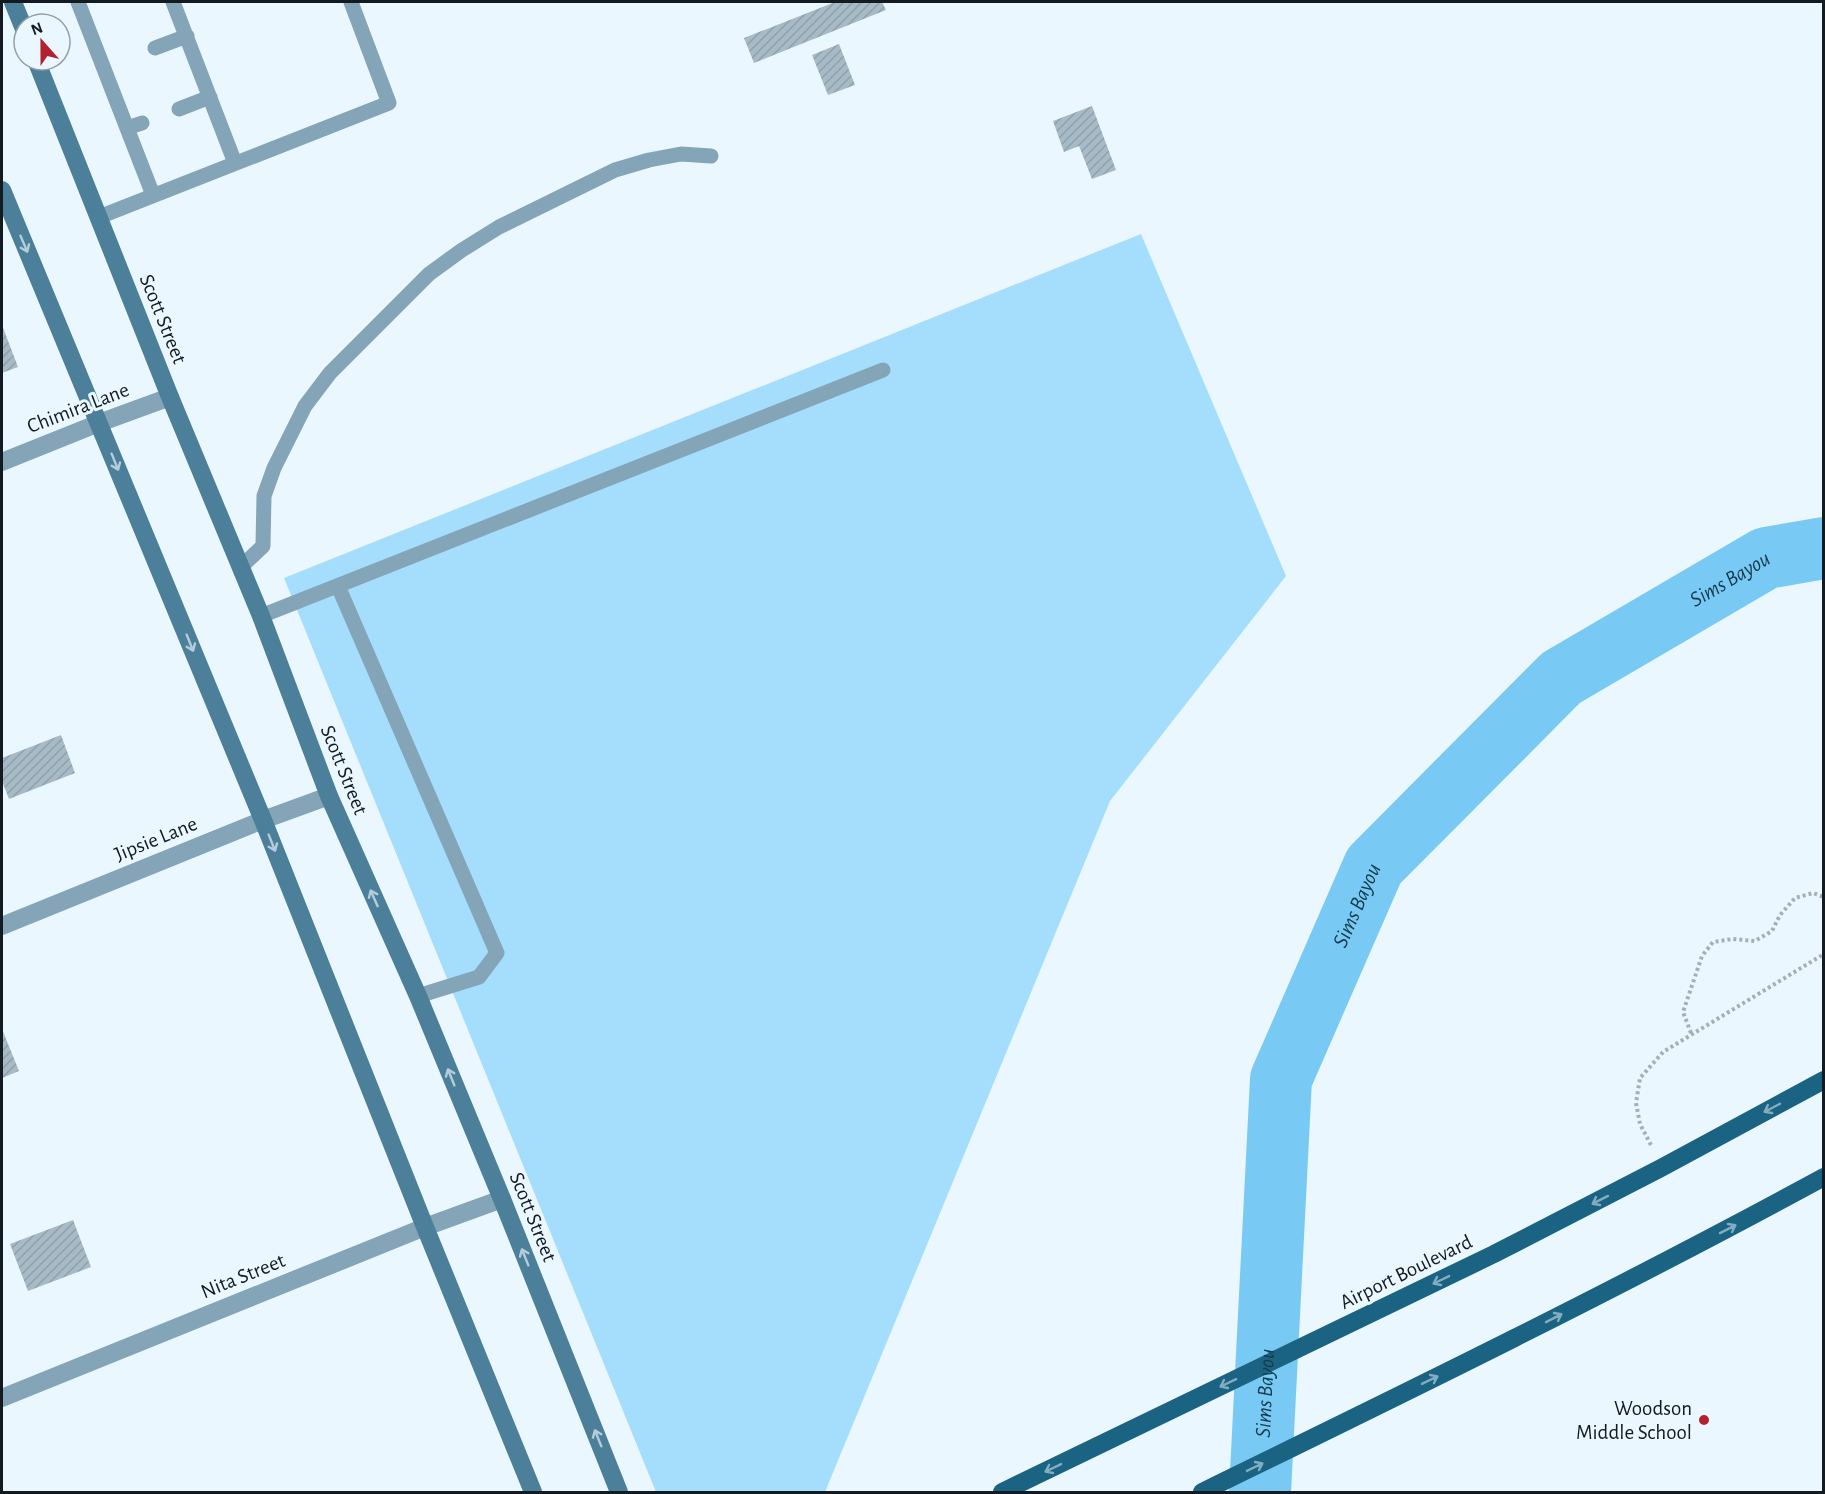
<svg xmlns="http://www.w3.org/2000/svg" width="1825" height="1494" viewBox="0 0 1825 1494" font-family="'Alegreya Sans',sans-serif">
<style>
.green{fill:#a5defc}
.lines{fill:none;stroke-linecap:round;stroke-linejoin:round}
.river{stroke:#78caf4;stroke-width:62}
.building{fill:url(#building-hatch)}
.path{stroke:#a5b0b6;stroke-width:4;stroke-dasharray:3 3;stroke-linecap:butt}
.lane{stroke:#84a5b7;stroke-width:15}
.street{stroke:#84a5b7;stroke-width:18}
.secondary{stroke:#4c7f99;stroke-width:18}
.primary{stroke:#1b6382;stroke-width:18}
.oneway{stroke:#b3cddb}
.oneway2{stroke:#82adc0}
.poi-dot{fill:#b32130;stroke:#eaf7fe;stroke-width:2}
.labels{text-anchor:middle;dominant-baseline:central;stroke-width:6;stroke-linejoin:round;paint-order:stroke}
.street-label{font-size:21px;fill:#141b20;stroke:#eaf7fe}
.poi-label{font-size:21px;fill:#141b20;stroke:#eaf7fe;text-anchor:end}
.water-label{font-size:22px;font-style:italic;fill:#163b4c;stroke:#eaf7fe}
</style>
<defs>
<pattern id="building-hatch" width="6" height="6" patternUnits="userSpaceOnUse" patternTransform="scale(1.5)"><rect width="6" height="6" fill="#a7bbc7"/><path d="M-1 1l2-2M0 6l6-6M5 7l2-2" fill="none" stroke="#8fa0ab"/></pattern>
</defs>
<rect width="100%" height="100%" fill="#eaf7fe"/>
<path class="green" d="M1141,234L1286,576L1110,801L825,1492H656L284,578Z"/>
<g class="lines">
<path class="river" id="s1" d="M1260,1492L1281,1079L1374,866L1561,678L1766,558L1824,548"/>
</g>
<path class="building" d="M835,2H882L886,10L754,63L744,38Z
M839,44L855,85L828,95L812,55Z
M1092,106L1116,170L1092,179L1079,146L1064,152L1053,121Z
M2,325L18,367L2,373Z
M61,735L75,773L9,799L2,781V758Z
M2,1029L19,1071L2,1078Z
M73,1220L91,1267L28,1291L10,1244Z"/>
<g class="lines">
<path class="path" d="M1691,1033L1683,1012L1702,956L1713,942L1733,939L1755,941L1772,931L1780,915L1795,898L1813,893L1824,897
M1651,1145L1640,1124L1636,1103L1640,1078L1663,1052L1824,954"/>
<path class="lane" d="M78,2L153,195
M173,2L235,163
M155,48L187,36
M179,109L210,97
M127,128L142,123
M99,217L389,103L351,2
M241,567L263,546L264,496L274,468L305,406L330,373L429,274L462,250L499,227L615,170L649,160L681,154L711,156
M338,586L497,953L479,977L418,996
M261,616L883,370"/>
<path class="street" d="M2,462L99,423L170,397
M2,926L263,820L329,796
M2,1398L425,1227L502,1199"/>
<path class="secondary" d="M13,2L24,29
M36,60L170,397L261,616L329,796L418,996L502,1199L619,1492
M2,190L263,820L425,1227L533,1492"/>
<path class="primary" d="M1002,1492L1494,1254L1661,1168L1824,1080
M1202,1492C1411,1390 1620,1288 1824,1177"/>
</g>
<defs><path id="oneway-shaft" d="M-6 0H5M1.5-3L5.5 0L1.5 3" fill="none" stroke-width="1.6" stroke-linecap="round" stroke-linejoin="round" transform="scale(1.5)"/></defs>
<g class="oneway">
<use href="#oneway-shaft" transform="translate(24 244) rotate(67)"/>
<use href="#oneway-shaft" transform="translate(115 462) rotate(68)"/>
<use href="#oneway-shaft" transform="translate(190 643) rotate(68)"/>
<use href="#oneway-shaft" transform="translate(272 843) rotate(68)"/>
<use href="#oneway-shaft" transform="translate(374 898) rotate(-114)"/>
<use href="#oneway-shaft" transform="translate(451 1077) rotate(-112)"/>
<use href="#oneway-shaft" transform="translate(525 1257) rotate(-112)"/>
<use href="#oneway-shaft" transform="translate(598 1438) rotate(-112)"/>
</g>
<g class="oneway2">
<use href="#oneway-shaft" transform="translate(1772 1108) rotate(152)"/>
<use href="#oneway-shaft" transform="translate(1600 1200) rotate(153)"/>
<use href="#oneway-shaft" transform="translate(1728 1229) rotate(-27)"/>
<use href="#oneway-shaft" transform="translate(1441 1280) rotate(154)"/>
<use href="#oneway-shaft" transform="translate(1554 1318) rotate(-27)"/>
<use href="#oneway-shaft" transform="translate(1430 1380) rotate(-26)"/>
<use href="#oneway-shaft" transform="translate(1228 1383) rotate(154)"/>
<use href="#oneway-shaft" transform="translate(1255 1467) rotate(-26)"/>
<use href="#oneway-shaft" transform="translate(1053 1468) rotate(154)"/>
</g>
<circle class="poi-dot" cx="1704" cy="1420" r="6"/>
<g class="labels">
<g class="street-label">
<text transform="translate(163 319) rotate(68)">Scott Street</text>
<text transform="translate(78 408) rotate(-21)">Chimira Lane</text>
<text transform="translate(344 770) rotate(68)">Scott Street</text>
<text transform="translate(156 839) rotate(-22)">Jipsie Lane</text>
<text transform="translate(533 1217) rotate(68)">Scott Street</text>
<text transform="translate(1406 1272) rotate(-26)">Airport Boulevard</text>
<text transform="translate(243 1276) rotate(-22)">Nita Street</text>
</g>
<g class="poi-label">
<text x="1692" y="1408">Woodson<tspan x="1692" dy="24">Middle School</tspan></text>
</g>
<g class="water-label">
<text stroke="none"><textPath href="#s1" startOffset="1107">Sims Bayou</textPath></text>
<text stroke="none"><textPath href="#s1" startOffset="603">Sims Bayou</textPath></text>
<text stroke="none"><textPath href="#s1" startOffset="99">Sims Bayou</textPath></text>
</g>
</g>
<rect width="1825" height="1494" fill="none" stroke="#141b20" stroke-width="6"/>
<g transform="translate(42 42) rotate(339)"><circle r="28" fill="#eaf7fe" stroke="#949fa5" stroke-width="1.5"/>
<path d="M0-4.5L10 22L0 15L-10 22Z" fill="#b32130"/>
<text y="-9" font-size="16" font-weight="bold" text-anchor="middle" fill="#141b20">N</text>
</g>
</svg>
